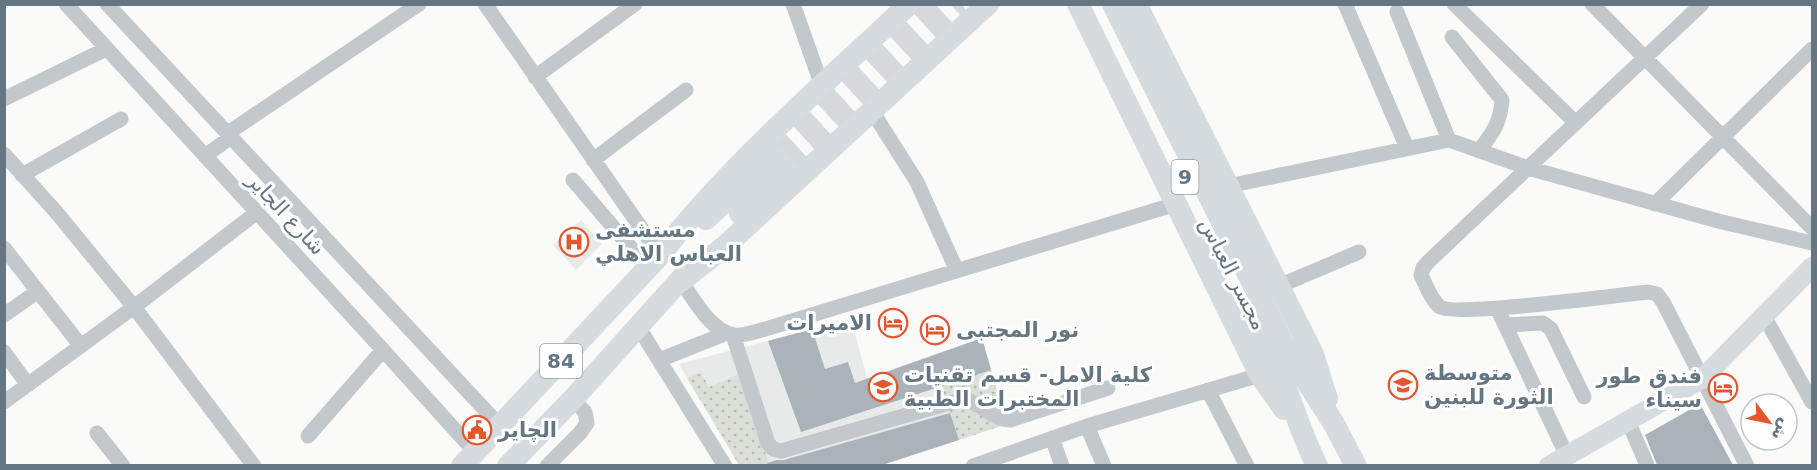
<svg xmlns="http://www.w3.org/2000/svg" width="1817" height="470" viewBox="0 0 1817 470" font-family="'DejaVu Sans','Noto Sans Arabic',sans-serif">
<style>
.built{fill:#e8e9e9}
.grass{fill:url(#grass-dots)}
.building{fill:#aab3b9}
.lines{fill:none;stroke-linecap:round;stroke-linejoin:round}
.highway-tunnel{stroke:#d5d9db;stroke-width:22;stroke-dasharray:22 11;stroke-linecap:butt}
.minor{stroke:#c3c8cc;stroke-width:15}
.major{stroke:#d6dbdf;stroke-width:20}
.highway{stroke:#d6dbdf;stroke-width:22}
.labels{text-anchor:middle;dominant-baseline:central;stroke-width:6;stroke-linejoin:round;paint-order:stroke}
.shield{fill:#fff;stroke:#939fa8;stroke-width:1.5}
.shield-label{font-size:20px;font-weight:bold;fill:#657683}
.street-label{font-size:21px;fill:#657683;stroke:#fff}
.poi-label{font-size:21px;font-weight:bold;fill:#657683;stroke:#fff;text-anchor:start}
</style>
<defs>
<pattern id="grass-dots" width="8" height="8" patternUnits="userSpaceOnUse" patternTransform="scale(1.5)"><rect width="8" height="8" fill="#dadfd7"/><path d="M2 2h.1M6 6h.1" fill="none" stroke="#b4b9b4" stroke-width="1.8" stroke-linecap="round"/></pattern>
</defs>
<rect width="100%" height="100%" fill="#fafaf8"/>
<path class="built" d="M581,220L602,244L576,270L553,245Z
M851,319L867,378L982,338L1007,424L882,465H739L679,364Z"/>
<path class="grass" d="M991,370L1007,424L959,440L941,386Z
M701,373L709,387L738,375L769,463L761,465H739L687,378Z"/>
<path class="building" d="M812,329L825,369L848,362L855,383L982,338L991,370L801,432L768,341Z
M1700,404L1733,465H1657L1645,435Z
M950,413L959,440L882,465H768L767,463L777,460H784Z"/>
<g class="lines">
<path class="highway-tunnel" d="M775,155L935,4
M786,167L961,4"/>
<path class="minor" d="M66,4L383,350L475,452
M107,4L500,426
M485,4L660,255
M793,4L822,86
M1345,4L1407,148
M1454,4L1576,123
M1592,4L1812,228
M1702,4L1429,261L1423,268L1421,275C1426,285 1431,300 1440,307C1456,317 1618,295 1648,292L1657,294L1663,302L1747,466
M1397,12L1449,140
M1452,37L1502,100C1500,124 1493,132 1479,151
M535,77L635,4
M4,99L106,49
M872,111L917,182L957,271
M228,133L419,4
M4,154L57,213L134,307L254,466
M205,156L231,137
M593,160L686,90
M22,175L121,119
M573,180L648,268
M1228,186L1449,140L1528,168L1718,221L1812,243
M1655,204L1812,49
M4,248L81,346
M681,281C694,299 710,331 734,335C743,336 753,332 762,330L1176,204
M1279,286L1359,252
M1497,308L1567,456
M4,315L38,291
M1764,316L1812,402
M1505,325L1543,323L1551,329L1584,397
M639,328L725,466
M733,335L768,443L773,449L781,451L963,399C982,402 991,420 1010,420L1108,388
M4,352L28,385
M659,360L727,333
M1208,390L1247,466
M4,402L134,307L256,213
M1628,421L1647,465
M1087,426L1104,466
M97,433L123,466
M308,436L383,350
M1052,438L1062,466
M547,466L580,433L587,423L585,412L573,399
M973,466L1087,426L1260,375"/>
<path class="major" d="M1549,466L1703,378L1812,267"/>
<path class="highway" d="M1078,4L1260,375L1284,409
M1113,4L1283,344L1334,424L1356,466
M1136,4L1313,354L1327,399
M740,213L786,167
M706,219L775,155
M681,281L724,247L988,4
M1263,333C1284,376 1296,423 1317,466
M462,466L660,255C732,162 824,85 909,4
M508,466L573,399L690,269"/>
</g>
<defs>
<g id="hospital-ring" transform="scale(1.5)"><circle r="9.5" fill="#fff" stroke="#e4572e" stroke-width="1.5"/><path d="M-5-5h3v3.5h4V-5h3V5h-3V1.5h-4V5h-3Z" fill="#e4572e"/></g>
<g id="hotel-ring" transform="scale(1.5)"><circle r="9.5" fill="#fff" stroke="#e4572e" stroke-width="1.5"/><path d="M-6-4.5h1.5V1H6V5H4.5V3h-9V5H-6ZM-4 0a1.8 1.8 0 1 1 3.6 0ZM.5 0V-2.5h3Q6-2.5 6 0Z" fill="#e4572e"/></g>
<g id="school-ring" transform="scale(1.5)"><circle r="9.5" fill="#fff" stroke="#e4572e" stroke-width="1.5"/><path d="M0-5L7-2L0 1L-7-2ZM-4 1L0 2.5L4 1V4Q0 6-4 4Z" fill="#e4572e"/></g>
<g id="university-ring" transform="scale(1.5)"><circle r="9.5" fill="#fff" stroke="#e4572e" stroke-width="1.5"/><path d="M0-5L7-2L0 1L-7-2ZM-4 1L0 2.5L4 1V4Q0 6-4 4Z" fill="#e4572e"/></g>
<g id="civic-ring" transform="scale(1.5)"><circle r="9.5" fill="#fff" stroke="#e4572e" stroke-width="1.5"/><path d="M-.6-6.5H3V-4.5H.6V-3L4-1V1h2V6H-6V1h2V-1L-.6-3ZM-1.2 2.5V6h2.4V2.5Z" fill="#e4572e"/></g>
</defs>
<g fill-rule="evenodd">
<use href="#hospital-ring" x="574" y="242"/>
<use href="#hotel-ring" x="893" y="323"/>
<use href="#hotel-ring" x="935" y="330"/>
<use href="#school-ring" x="1403" y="385"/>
<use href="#university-ring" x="883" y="387"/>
<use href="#hotel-ring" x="1723" y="388"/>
<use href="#civic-ring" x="477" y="430"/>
</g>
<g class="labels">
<g class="shield">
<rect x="1171.5" y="160" width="27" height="34" rx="4.5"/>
<rect x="540" y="344" width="42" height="34" rx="4.5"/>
</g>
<g class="shield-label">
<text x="1185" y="177">9</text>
<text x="561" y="361">84</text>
</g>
<g class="street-label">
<text transform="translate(286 214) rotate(47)">شارع الجاير</text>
<text transform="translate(1233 274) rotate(63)">مجسر العباس</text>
</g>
<g class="poi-label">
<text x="595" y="230">مستشفى<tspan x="595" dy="24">العباس الاهلي</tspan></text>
<text x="872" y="323" text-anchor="end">الاميرات</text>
<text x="956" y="330">نور المجتبى</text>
<text x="1424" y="373">متوسطة<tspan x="1424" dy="24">الثورة للبنين</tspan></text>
<text x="904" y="375">كلية الامل- قسم تقنيات<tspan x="904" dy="24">المختبرات الطبية</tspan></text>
<text x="1702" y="376" text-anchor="end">فندق طور<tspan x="1702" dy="24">سيناء</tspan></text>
<text x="498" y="430">الچاير</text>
</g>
</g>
<rect width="1817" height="470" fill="none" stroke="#657683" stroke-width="12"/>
<g transform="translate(1769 422) rotate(122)"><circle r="28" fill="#ffffff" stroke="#c1c8cd" stroke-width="1.5"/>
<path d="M0-4.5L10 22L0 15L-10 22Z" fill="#e4572e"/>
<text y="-9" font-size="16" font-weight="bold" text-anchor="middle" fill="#657683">ش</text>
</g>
</svg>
